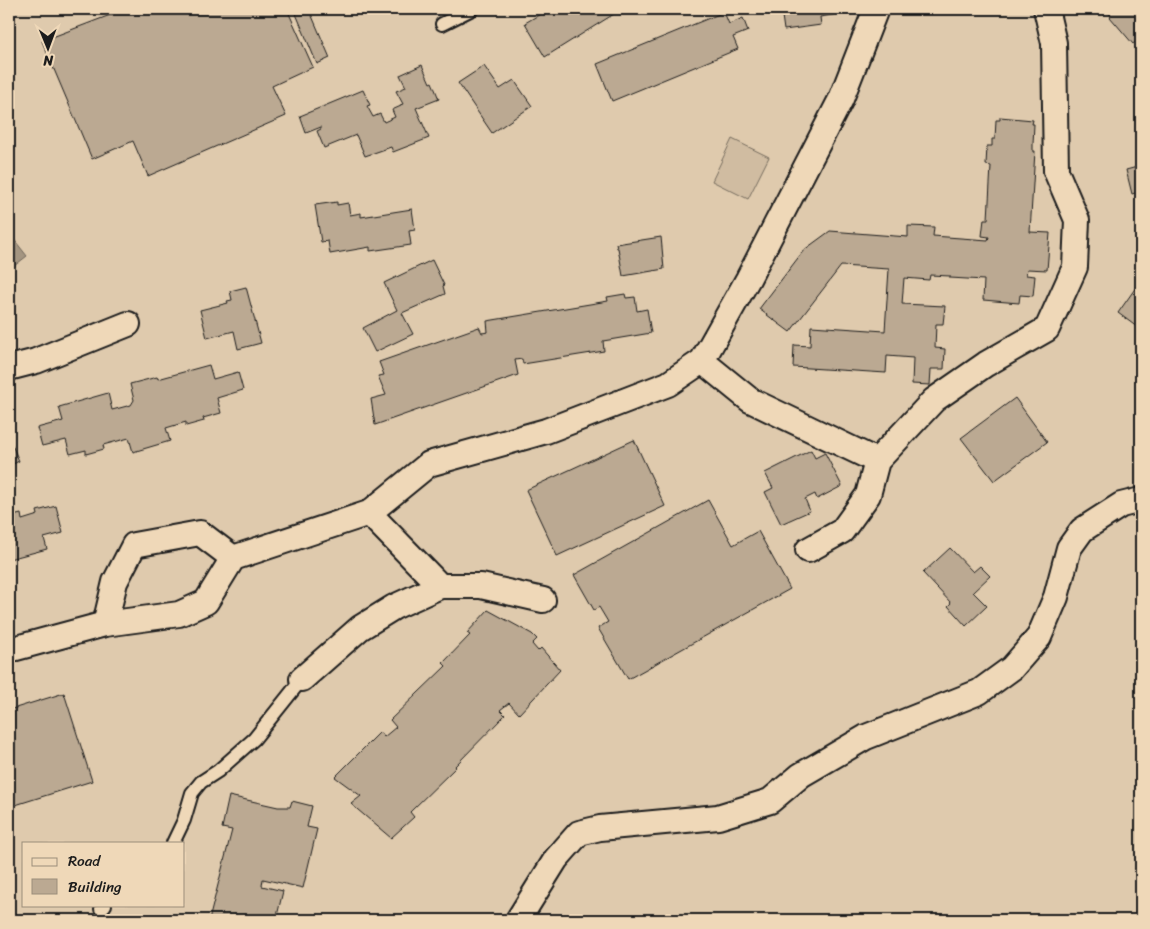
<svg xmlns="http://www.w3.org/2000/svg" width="1150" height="929" viewBox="0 0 1150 929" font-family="Sriracha,sans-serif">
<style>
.built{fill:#dfcaad;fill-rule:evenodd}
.green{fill:#d0bca1;stroke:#766c5e}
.water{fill:#a49581;stroke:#6e6559}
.building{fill:#bba992;stroke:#1c1c1c}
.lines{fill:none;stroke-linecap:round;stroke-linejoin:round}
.lane-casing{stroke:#1c1c1c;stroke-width:16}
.street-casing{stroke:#1c1c1c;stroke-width:28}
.lane{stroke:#efd8b8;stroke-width:12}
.street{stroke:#efd8b8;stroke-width:24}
</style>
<rect width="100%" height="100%" fill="#efd8b8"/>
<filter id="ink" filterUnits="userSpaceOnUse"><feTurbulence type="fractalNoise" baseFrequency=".02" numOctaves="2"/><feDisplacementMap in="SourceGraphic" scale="10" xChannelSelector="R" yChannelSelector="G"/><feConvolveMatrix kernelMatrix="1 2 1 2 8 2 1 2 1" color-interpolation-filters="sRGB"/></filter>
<g filter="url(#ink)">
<path class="built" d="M9,9H1141V920H9ZM24,843H184V905H24Z"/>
<path class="green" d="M732,139L769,157L748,199L712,181Z"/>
<path class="water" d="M9,233L27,256L9,270Z"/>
<path class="building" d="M126,9H198L200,13L210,9H287L313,67L272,86L286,116L148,176L133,141L92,159L42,41Z
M294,9H309L330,58L317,64Z
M549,9H622L545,57L525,23Z
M781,9H843L844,13L820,17L821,25L784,30Z
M1106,9H1141V44L1138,40L1133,44L1110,17L1111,16Z
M724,12L729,24L743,18L748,31L733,37L738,49L612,101L597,64Z
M422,65L430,83L432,82L439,99L416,108L429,138L393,152L391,147L365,156L356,135L324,148L317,131L321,129V127L306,133L300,116L363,90L370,105L367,106L373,117L380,114L384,122L395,117L392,110L401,106L400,105L403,104L396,91L406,87L400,75Z
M484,66L500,89L514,80L532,106L492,133L458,83Z
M1000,117L1033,120L1032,124H1034L1033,144V151H1035L1030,232L1050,233L1047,270L1027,269L1026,275L1035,276L1033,296L1020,295L1019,303L983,300L984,280L950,278V276L930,275L929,280L904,278L902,304L945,306L943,324H936L935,348L945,349L944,369H931L930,385L912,384L913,358L887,356L886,373L793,367L794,345L810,346L811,326L885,331L889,269L841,266L790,332L759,309L804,250L830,231L908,237V226L934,227L933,236L988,240L989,237L982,236L984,219H988L991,166L986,165L987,146H992V139H995L996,120H1000Z
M1141,166V191L1132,194L1126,170Z
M337,202V205L348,203L350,215L361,213V217L412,209L415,230L409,231L411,245L370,251V247L330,254L328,241L321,242L315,205Z
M661,237L664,269L623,276L618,248H617L616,244Z
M432,260L444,285L443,286L445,294L402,313L413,334L375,352L363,328L397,310L384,283Z
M1141,280V330L1118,313Z
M246,287L261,343L238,349L234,331L207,338L200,310L228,303L227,301L232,300L230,291Z
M625,294L626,298L635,297L637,311L647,309L651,333L603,341L604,351L523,364L522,359L515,360L518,375L375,425L371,399L386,395L378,376L384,375L379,362L479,327L482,333L488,332L487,321L608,301L607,297Z
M209,365L213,379L238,372L243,390L217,398L221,413L203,418L204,421L186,426V422L166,428L170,441L133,452L129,438L103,445L104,449L86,454V450L70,454L66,440L42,446L37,428L63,421L59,407L108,393L112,410L131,405L134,400L130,384L157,377L158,379Z
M1015,398L1047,442L994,481L961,438Z
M9,438L19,461L9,466Z
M634,440L665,506L557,556L526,490Z
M811,450L815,458L825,453L842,486L817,499L815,494L805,499L810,511L781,524L765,492L773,488L765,473Z
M708,500L733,545L758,531L790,589L628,679L598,628L608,622L599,607L594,610L574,575Z
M56,506L63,533L44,538L47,549L9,559V524H11L9,517L21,514L22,520L38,515L37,511Z
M950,548L973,572L980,566L990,576L973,592L987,606L966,626L948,606L951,603L923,573Z
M488,610L532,634L537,639L532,644L538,651L541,648L560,670L519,714L509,703L500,710L505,715L455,766L456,767L410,812L414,817L391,838L351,804L361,796L335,777L380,732L384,737L396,727L390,720L446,666L443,663L470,635L467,633Z
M64,693L92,781L9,807V710Z
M229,796L278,807H290L292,801L312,806L307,827L317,829L303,888L263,879L262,886L283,891L276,920H262L252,918L251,920H209L232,830L222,828Z"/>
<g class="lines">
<g class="lane-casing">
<path id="lane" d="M442,24L472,9
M173,843L184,820L192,793L201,782L218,771L254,739L302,679
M101,909L105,905"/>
</g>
<g class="street-casing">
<path id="street" d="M702,361L750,400L877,461
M9,368L36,361L128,324
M369,513L440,586H481L543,600
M808,550L842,531L868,495L877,461L934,400L986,364L1047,329L1075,267L1077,220L1056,171L1054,43L1046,9
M233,558L369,513L429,464L546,431L668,384L702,361L748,279L841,99L876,9
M9,650L105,624L179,614L206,602L233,558L200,533L134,545L115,582L105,624
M302,679L360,628L394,607L440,586
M518,920L556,859L579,833L600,828L718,817L770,801L801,775L866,737L979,692L1012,668L1039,637L1056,597L1069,548L1082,530L1121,505L1141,500"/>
</g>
<use href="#lane" class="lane"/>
<use href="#street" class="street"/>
</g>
</g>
<rect width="1150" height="929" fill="none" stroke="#efd8b8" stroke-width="30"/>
<rect x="15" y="15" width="1120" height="899" fill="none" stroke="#1c1c1c" stroke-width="2" filter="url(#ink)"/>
<rect x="22" y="842" width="162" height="65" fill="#efd8b8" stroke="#9b8d7a"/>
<rect x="32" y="858" width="25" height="8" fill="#efd8b8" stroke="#9b8d7a"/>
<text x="68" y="866" font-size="15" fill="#1c1c1c">Road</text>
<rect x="32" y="879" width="25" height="15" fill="#bba992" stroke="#9b8d7a"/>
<text x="68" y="892" font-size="15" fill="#1c1c1c">Building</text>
<g transform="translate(48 48) rotate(179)" stroke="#efd8b8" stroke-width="4" paint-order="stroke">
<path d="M0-4L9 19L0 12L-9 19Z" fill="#1c1c1c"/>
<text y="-8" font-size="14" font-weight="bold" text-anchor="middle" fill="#1c1c1c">N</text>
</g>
</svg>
